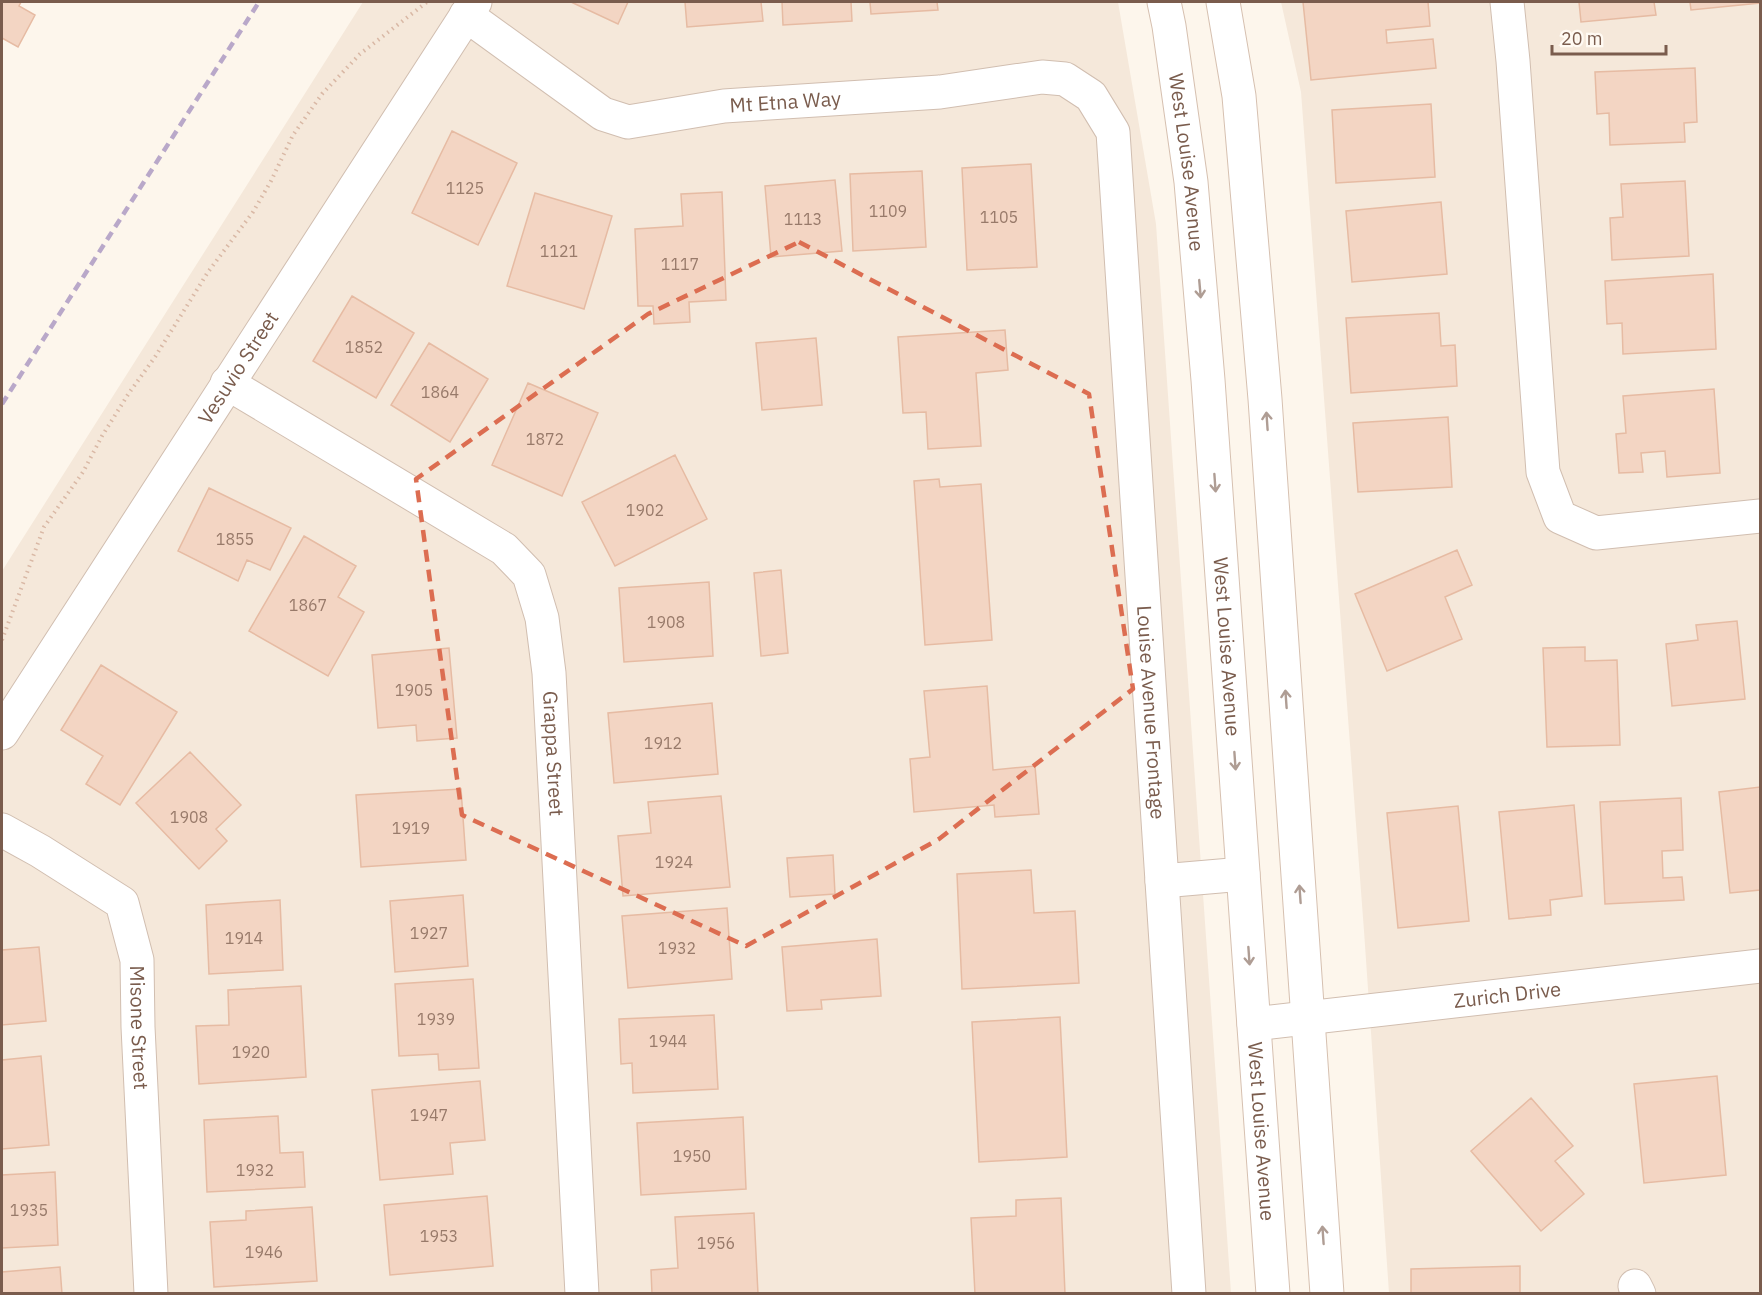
<svg xmlns="http://www.w3.org/2000/svg" width="1762" height="1295" font-family="'IBM Plex Sans',sans-serif">
<rect width="100%" height="100%" fill="#fdf6ec"/>
<path fill="#f5e8da" d="M363,2H1118L1156,224L1231,1293H2V571Z
M1281,2H1760V1293H1389L1364,931L1301,92Z"/>
<path fill="#f3d5c3" stroke="#e6bba3" stroke-width="1.5" d="M2,2H21L19,6L35,15L18,47L2,38Z
M571,2H628L618,24Z
M685,2H761L763,21L687,27Z
M782,2H851L852,21L783,25Z
M870,2H937L938,10L871,14Z
M1303,2H1428L1430,26L1386,30L1387,43L1433,39L1436,68L1311,80Z
M1579,2H1654L1656,15L1581,22Z
M1690,2H1760V3L1691,10Z
M1695,68L1697,122L1684,123L1685,142L1610,145L1609,113L1597,114L1595,72Z
M1431,104L1435,177L1336,183L1332,110Z
M452,131L517,163L478,245L412,213Z
M1031,164L1037,267L967,270L962,168Z
M922,171L926,247L853,251L850,174Z
M835,180L842,251L771,257L765,186Z
M1685,181L1689,256L1612,260L1610,218L1623,217L1621,184Z
M722,192L726,300L689,302L690,322L654,324L653,306H638L635,229L683,226L681,194Z
M535,193L612,216L584,309L507,286Z
M1441,202L1447,274L1352,282L1346,211Z
M1713,274L1716,349L1623,354L1622,323L1607,324L1605,281Z
M352,296L414,333L376,398L313,361Z
M1439,313L1441,346L1455,345L1457,386L1351,393L1346,318Z
M1005,330L1008,370L976,373L981,446L928,449L926,412L903,413L898,337Z
M816,338L822,405L762,410L756,343Z
M429,343L488,379L450,442L391,405Z
M528,383L598,413L562,496L492,465Z
M1714,389L1720,473L1667,477L1665,451L1641,453L1643,472L1619,473L1616,434L1626,433L1623,396Z
M1448,417L1452,487L1358,492L1353,423Z
M675,455L707,519L615,566L582,502Z
M939,479L940,487L981,484L992,640L925,645L914,481Z
M209,488L291,528L270,570L247,560L238,581L178,551Z
M304,536L356,566L338,597L364,612L328,676L249,631Z
M1457,550L1472,585L1445,597L1462,639L1387,671L1355,594Z
M781,570L788,653L761,656L754,573Z
M709,582L713,656L624,662L619,588Z
M1737,621L1745,699L1672,706L1666,644L1698,640L1696,625Z
M1585,647V661L1617,660L1620,745L1547,747L1543,648Z
M449,648L457,738L417,741L416,725L378,728L372,655Z
M101,665L177,712L120,805L86,784L103,756L61,730Z
M987,686L993,770L1035,766L1039,814L995,817L994,805L914,812L910,759L930,757L924,691Z
M712,703L718,774L614,783L608,713Z
M190,752L241,805L216,829L227,841L199,869L136,803Z
M1760,787V890L1730,893L1719,792Z
M461,789L466,860L361,867L356,795Z
M721,796L730,887L623,896L618,836L651,833L648,802Z
M1681,798L1683,850L1662,851L1663,878L1682,877L1684,900L1605,904L1600,802Z
M1574,805L1582,896L1550,900L1551,915L1509,919L1499,812Z
M1458,806L1469,921L1398,928L1387,813Z
M833,855L835,894L790,897L787,858Z
M1031,870L1034,913L1075,911L1079,983L962,989L957,874Z
M463,895L468,966L395,972L390,901Z
M280,900L283,970L209,974L206,905Z
M727,908L732,979L628,988L622,916Z
M877,939L881,996L821,1000L822,1009L787,1011L782,947Z
M39,947L46,1021L2,1025V950Z
M473,979L479,1068L439,1070L438,1054L399,1056L395,984Z
M301,986L306,1077L199,1084L196,1026L229,1025L228,990Z
M714,1015L718,1089L633,1093L632,1063L621,1064L619,1019Z
M1060,1017L1067,1157L979,1162L972,1022Z
M41,1056L49,1145L2,1149V1060Z
M1717,1076L1726,1175L1644,1183L1634,1084Z
M480,1081L485,1140L450,1143L453,1174L380,1180L372,1090Z
M1531,1098L1573,1146L1555,1161L1584,1194L1541,1231L1471,1151Z
M278,1116L280,1153L303,1152L305,1187L207,1192L204,1120Z
M743,1117L746,1189L641,1195L637,1123Z
M55,1172L58,1245L2,1248V1175Z
M487,1196L493,1266L390,1275L384,1205Z
M1061,1198L1065,1294H975L971,1218L1016,1216V1200Z
M312,1207L317,1281L214,1287L210,1222L246,1220V1211Z
M754,1213L758,1294H652L651,1270L678,1268L675,1217Z
M1520,1266V1294H1411V1269Z
M60,1267L62,1294H2V1272Z"/>
<g fill="none" stroke-linecap="round" stroke-linejoin="round">
<g stroke="#d1beb0" stroke-width="35">
<g id="street">
<path d="M1507,2L1513,61L1543,472L1560,517L1596,533L1760,516"/>
<path id="s1" d="M466,15L603,114L628,122L724,106L940,92L1042,77L1065,79L1091,96L1113,132L1189,1294"/>
<path id="s2" d="M227,383L504,549L529,575L542,618L549,673L582,1294"/>
<path id="s3" d="M2,733L475,2"/>
<path id="s4" d="M2,830L40,851L122,903L137,960L138,1027L151,1294"/>
<path d="M1162,881L1243,874"/>
<path id="s5" d="M1254,1024L1760,966"/>
<path d="M1635,1286L1639,1294"/>
</g>
</g>
<g stroke="#d6c0b0" stroke-width="35">
<g id="secondary">
<path id="s6" d="M1164,2L1169,26L1191,182L1208,380L1273,1294"/>
<path d="M1223,2L1239,96L1265,399L1327,1294"/>
</g>
</g>
<path stroke="#d9b8a5" stroke-width="4" stroke-dasharray="1.5 4.5" stroke-linecap="butt" d="M2,640L44,527L83,472L102,436L129,393L155,357L208,272L253,212L271,181L293,135L322,94L360,54L427,2"/>
<use href="#street" stroke="#fff" stroke-width="33"/>
<use href="#secondary" stroke="#fff" stroke-width="33"/>
<path stroke="#b9a8c9" stroke-width="4.5" stroke-dasharray="9 6" stroke-linecap="butt" d="M2,404L259,2"/>
</g>
<defs><path id="oneway-shaft" d="M-6 0H5M1.5-3L5.5 0L1.5 3" fill="none" stroke-width="1.6" stroke-linecap="round" stroke-linejoin="round" transform="scale(1.5)"/></defs>
<g stroke="#af9d94">
<use href="#oneway-shaft" transform="translate(1200 289) rotate(85)"/>
<use href="#oneway-shaft" transform="translate(1267 421) rotate(-94)"/>
<use href="#oneway-shaft" transform="translate(1215 483) rotate(86)"/>
<use href="#oneway-shaft" transform="translate(1286 699) rotate(-94)"/>
<use href="#oneway-shaft" transform="translate(1235 761) rotate(86)"/>
<use href="#oneway-shaft" transform="translate(1300 894) rotate(-94)"/>
<use href="#oneway-shaft" transform="translate(1249 956) rotate(86)"/>
<use href="#oneway-shaft" transform="translate(1323 1235) rotate(-94)"/>
</g>
<path fill="none" stroke="#dc6d51" stroke-width="4.5" stroke-dasharray="12 8" stroke-linejoin="round" d="M799,242L1089,394L1133,689L939,839L746,946L462,815L416,479L648,314Z"/>
<g text-anchor="middle" stroke-width="4.5" stroke-linejoin="round" paint-order="stroke">
<g font-size="16" fill="#987a6a">
<text x="465" y="194">1125</text>
<text x="888" y="217">1109</text>
<text x="999" y="223">1105</text>
<text x="803" y="225">1113</text>
<text x="559" y="257">1121</text>
<text x="680" y="270">1117</text>
<text x="364" y="353">1852</text>
<text x="440" y="398">1864</text>
<text x="545" y="445">1872</text>
<text x="645" y="516">1902</text>
<text x="235" y="545">1855</text>
<text x="308" y="611">1867</text>
<text x="666" y="628">1908</text>
<text x="414" y="696">1905</text>
<text x="663" y="749">1912</text>
<text x="189" y="823">1908</text>
<text x="411" y="834">1919</text>
<text x="674" y="868">1924</text>
<text x="429" y="939">1927</text>
<text x="244" y="944">1914</text>
<text x="677" y="954">1932</text>
<text x="436" y="1025">1939</text>
<text x="668" y="1047">1944</text>
<text x="251" y="1058">1920</text>
<text x="429" y="1121">1947</text>
<text x="692" y="1162">1950</text>
<text x="255" y="1176">1932</text>
<text x="29" y="1216">1935</text>
<text x="439" y="1242">1953</text>
<text x="716" y="1249">1956</text>
<text x="264" y="1258">1946</text>
</g>
<g font-size="20" fill="#7a5c4d" stroke="#fffaf3">
<text dy="7" stroke="none"><textPath href="#s1" startOffset="354">Mt Etna Way</textPath></text>
<text dy="7" stroke="none"><textPath href="#s6" startOffset="162">West Louise Avenue</textPath></text>
<text dy="7" stroke="none"><textPath href="#s3" startOffset="435">Vesuvio Street</textPath></text>
<text dy="7" stroke="none"><textPath href="#s6" startOffset="648">West Louise Avenue</textPath></text>
<text dy="7" stroke="none"><textPath href="#s1" startOffset="1290">Louise Avenue Frontage</textPath></text>
<text dy="7" stroke="none"><textPath href="#s2" startOffset="540">Grappa Street</textPath></text>
<text dy="7" stroke="none"><textPath href="#s5" startOffset="255">Zurich Drive</textPath></text>
<text dy="7" stroke="none"><textPath href="#s4" startOffset="267">Misone Street</textPath></text>
<text dy="7" stroke="none"><textPath href="#s6" startOffset="1134">West Louise Avenue</textPath></text>
</g>
</g>
<rect width="1762" height="1295" fill="none" stroke="#7a5c4d" stroke-width="6"/>
<path d="M1552 45v9h114v-9" fill="none" stroke="#7a5c4d" stroke-width="3"/>
<text x="1561" y="45" font-size="18" fill="#7a5c4d" stroke="#fffaf3" stroke-width="4.5" paint-order="stroke">20 m</text>
</svg>
